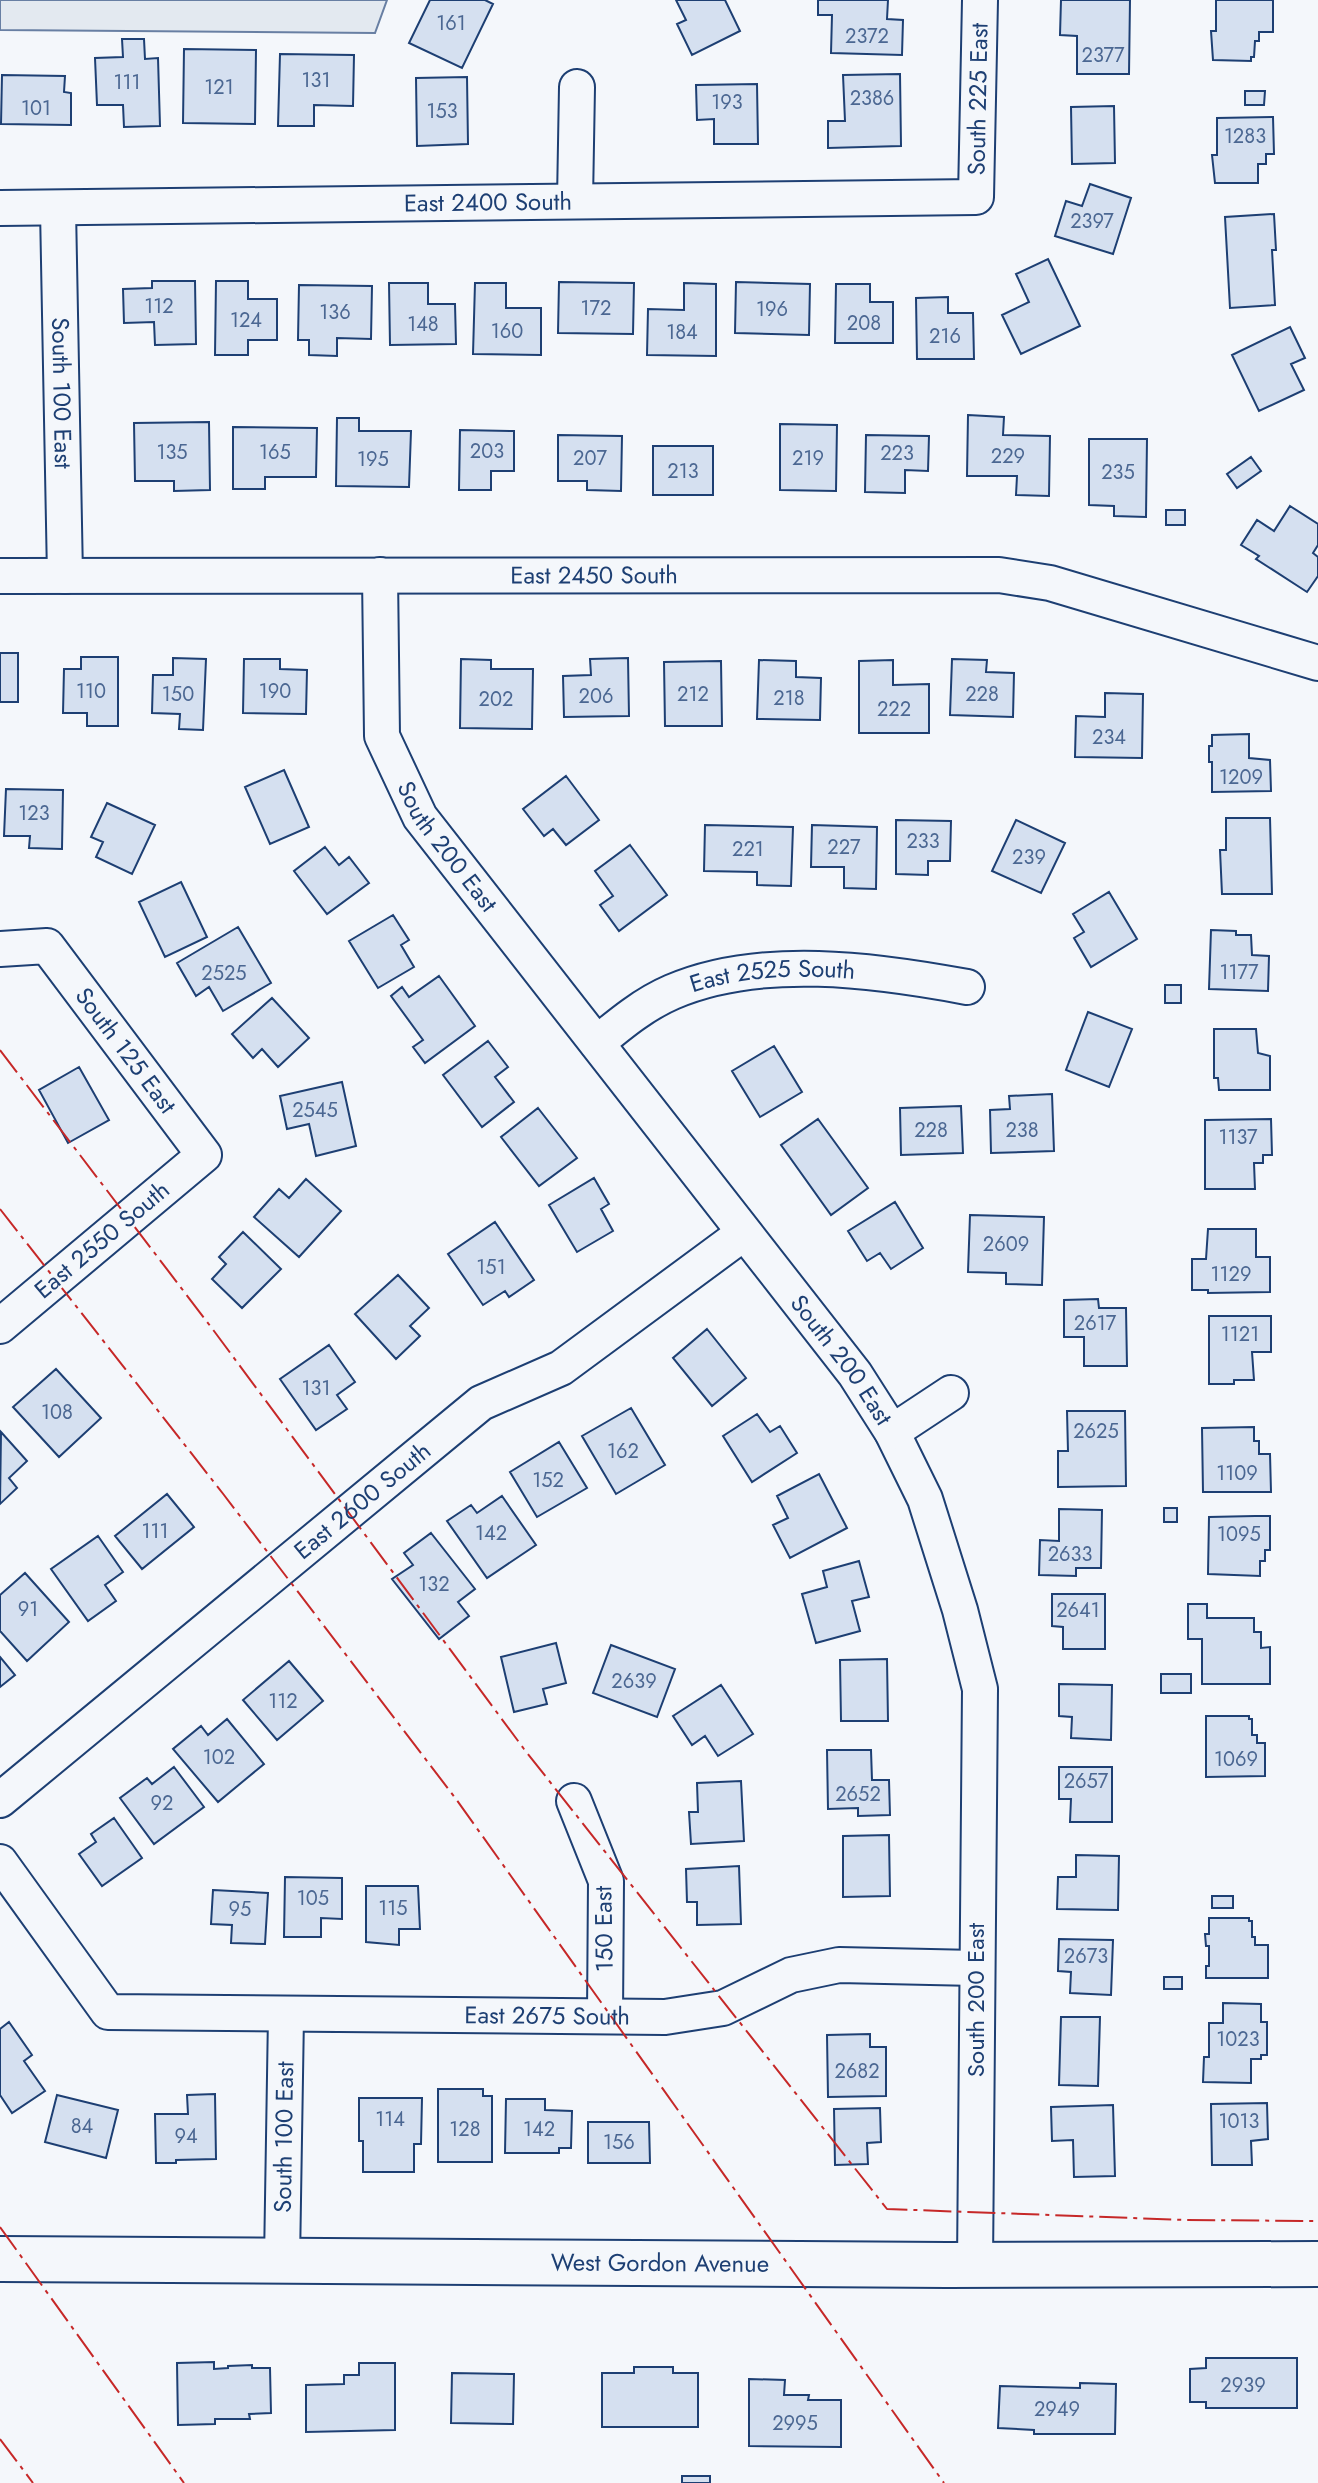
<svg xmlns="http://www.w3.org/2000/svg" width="1318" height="2483" font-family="Jost,sans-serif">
<rect width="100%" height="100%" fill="#f4f7fb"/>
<path fill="#e3e9f0" stroke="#687fa3" stroke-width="2" d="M0,0H387L375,33L0,30Z"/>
<path fill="#d5e0f0" stroke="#1d3f73" stroke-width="2" d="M430,0H485L493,4L462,68L409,43Z
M676,0H725L740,31L692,55L677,24L686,20Z
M818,0H888L887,19L903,20L902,55L831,53L832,15H818Z
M1061,0H1130L1129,74H1077V36L1060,35Z
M1216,0H1273V32H1259V41H1255L1254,57H1251V61L1213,60L1211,31H1216Z
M122,39H144L145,59L158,58L160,126L124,127L123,105H97L95,58L123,57Z
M184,49L256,50L255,124L183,123Z
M280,54L354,55L353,106L314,105V126H278Z
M900,74L901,146L828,148V121H845L843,75Z
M2,75L65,76L64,92L71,93V125L1,124Z
M467,77L468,144L417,146L416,78Z
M757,84L758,144H714V119L697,120L696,85Z
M1245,91H1265L1264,105H1245Z
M1114,106L1115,163L1072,164L1071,107Z
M1273,117L1274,154H1266V164H1258V183H1215L1212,155H1217V118Z
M1090,184L1131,198L1113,254L1055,236L1066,201L1082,206Z
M1274,214L1276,250H1272L1275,305L1230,308L1225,217Z
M1048,259L1080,326L1021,354L1002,315L1029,302L1016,274Z
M152,281H195L196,344L155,345L154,322L124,323L123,289L152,288Z
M216,281H248V299H277V340H248V355H215Z
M559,282L634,283L633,334L558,333Z
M736,282L810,284L809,335L735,333Z
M389,283H428V304H455L456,344L390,345Z
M475,283H506V308H541V355L473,354Z
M684,283L716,284V356L647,355L648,309L684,310Z
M836,284H870V302H893V343H835Z
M299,285L372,286L371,339L337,338V356L309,355V340H298Z
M948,297V313H973L974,359H917L916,298Z
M1290,327L1305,358L1291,364L1304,390L1259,411L1232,355Z
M968,415L1004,417L1003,435L1050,436L1049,496L1016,495L1017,476H967Z
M337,418H359V431H411L409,487L336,486Z
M209,422L210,490L174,491V481H135L134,423Z
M780,424L837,425L836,491L780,490Z
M233,427L317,428L316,477H265V489H233Z
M460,430L514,431V471H491V490H459Z
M558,435L622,436L621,491L587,490V481H558Z
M866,435L929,436L928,471L905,470V493L865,492Z
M1089,439H1147L1146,517L1114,516V506L1089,505Z
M653,446H713V495H653Z
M1251,457L1261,471L1237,488L1227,474Z
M1290,506L1318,524V545L1313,553L1318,557V576L1307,592L1256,559L1259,556L1241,545L1257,520L1274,531Z
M1166,510H1185V525H1166Z
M0,653H18V702H0Z
M81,657H118V726H87V713H63L64,669H81Z
M173,658L206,659L203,730L179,729L180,714L152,713L153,675H173Z
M628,658L629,716L564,717L563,676L591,675L590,659Z
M244,659H280V669L307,670L306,714L243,713Z
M461,659L491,660V669H533L532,729L460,728Z
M952,659L987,660L986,672L1014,673L1013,717L950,715Z
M759,660L796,661V677L821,678L820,720L757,719Z
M893,660V685L929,684V733H859V661Z
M721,661L722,726H665L664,662Z
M1105,693L1143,694L1142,758L1075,757L1076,716L1105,717Z
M1249,734V758L1270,760L1271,791L1212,792V762H1209V746H1212V735Z
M284,770L309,827L270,844L245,787Z
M566,776L599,820L566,845L553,829L544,836L523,809Z
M6,789L63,790L62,849L29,848L30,836H4Z
M107,803L155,825L132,874L96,857L103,842L91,837Z
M1226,818H1270L1272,894H1222L1220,850H1226Z
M896,820L951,821L950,861H928V875L896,874Z
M1016,820L1065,843L1041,893L992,871Z
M705,825L793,827L791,886L757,885V872L704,871Z
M812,825L877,827L876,889L844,888V867H811Z
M630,845L667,895L619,931L600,905L613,896L595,871Z
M325,847L339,865L349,857L369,883L327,914L294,871Z
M181,882L207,937L165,957L139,902Z
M1109,892L1137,939L1091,967L1074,938L1084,932L1073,914Z
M393,915L409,940L401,945L414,967L378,988L349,941Z
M238,927L271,983L223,1011L209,987L196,996L177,963Z
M1211,930L1236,931V935H1251L1252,955L1269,956L1268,991L1209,989Z
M439,976L475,1026L425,1063L413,1047L423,1040L391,996L402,987L409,997Z
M1165,985H1181V1003H1165Z
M272,998L309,1038L278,1067L262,1049L253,1058L232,1034Z
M1088,1012L1132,1029L1109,1087L1066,1070Z
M1214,1029H1256L1258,1053L1270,1056V1090H1219L1218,1078H1214Z
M488,1041L508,1067L495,1077L514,1102L482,1127L443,1075Z
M774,1046L802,1092L760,1117L732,1071Z
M79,1067L109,1120L68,1143L39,1090Z
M342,1082L356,1146L316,1156L309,1124L287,1129L280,1096Z
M1052,1094L1054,1151L991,1153L990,1110L1010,1109L1009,1096Z
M961,1106L963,1153L901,1155L900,1108Z
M538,1108L577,1158L539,1186L501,1137Z
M818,1119L868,1188L831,1215L781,1145Z
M1271,1119L1272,1155H1263V1163H1254L1255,1189H1205V1120Z
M594,1178L609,1204L601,1209L613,1231L577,1252L549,1205Z
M306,1179L341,1211L299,1257L254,1217L279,1189L289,1198Z
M895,1202L923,1248L891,1269L880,1253L867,1261L848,1231Z
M970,1215L1044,1217L1042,1285L1006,1284V1273L968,1272Z
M495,1222L534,1280L509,1297L505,1291L483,1305L448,1254Z
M1208,1229H1256V1257H1270V1292L1208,1293V1290H1192V1259H1206Z
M243,1232L281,1269L242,1308L212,1279L226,1264L219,1257Z
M398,1275L429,1308L410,1326L420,1336L396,1359L355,1314Z
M1098,1299L1099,1308H1126L1127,1366H1084V1337H1064V1300Z
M1209,1316H1271V1352H1252L1254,1380H1234V1384H1209Z
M707,1329L746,1378L712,1406L673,1358Z
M329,1345L355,1382L337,1395L347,1409L316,1430L280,1379Z
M56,1369L101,1418L59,1457L13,1407Z
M631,1408L665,1465L616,1494L582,1436Z
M1067,1411H1125L1126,1486L1058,1487V1451H1068Z
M757,1414L770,1432L780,1426L797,1453L752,1482L723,1436Z
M1254,1427V1441H1259V1454H1270L1271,1492H1203L1202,1428Z
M1,1432L27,1461L9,1478L17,1488L0,1504Z
M559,1442L587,1488L537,1517L510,1472Z
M819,1474L847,1528L790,1558L773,1525L788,1518L777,1496Z
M167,1494L194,1527L142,1569L115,1536Z
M502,1496L536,1545L487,1578L447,1521L471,1505L477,1513Z
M1164,1508H1177V1522H1164Z
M1059,1509L1102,1510L1101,1568H1076V1576L1039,1575L1040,1540L1059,1541Z
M1255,1516H1270V1550H1265V1561H1260V1576L1208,1574L1209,1517Z
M431,1533L475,1589L458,1602L469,1616L439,1639L392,1579L413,1565L404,1553Z
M98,1536L123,1572L105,1585L116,1601L88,1621L51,1569Z
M859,1561L869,1597L852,1601L860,1631L816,1643L802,1594L827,1587L823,1571Z
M25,1573L69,1622L27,1661L0,1631V1595Z
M1052,1594H1105V1649H1063V1627L1052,1626Z
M1188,1604H1207V1618H1254V1632H1261V1648L1270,1647V1684H1202V1639H1188Z
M556,1643L566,1683L543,1689L547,1704L514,1712L501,1657Z
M611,1645L675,1669L657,1717L593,1693Z
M0,1657L15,1675L0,1687Z
M887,1659L888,1721H841L840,1660Z
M289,1661L323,1701L277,1740L243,1700Z
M1161,1674H1191V1693H1161Z
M1059,1684L1112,1685L1111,1740L1071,1738L1072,1717L1059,1716Z
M721,1685L753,1734L718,1756L705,1736L692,1745L673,1716Z
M1206,1716H1249V1719H1252V1735H1257V1743H1265V1776L1206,1777Z
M227,1719L264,1764L218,1802L173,1749L201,1726L208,1735Z
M827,1750H871L872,1780H889L890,1815L858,1816V1808L828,1809Z
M174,1767L204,1807L154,1844L120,1798L147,1778L152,1784Z
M1059,1767H1112V1822H1070L1071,1799H1059Z
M741,1781L744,1841L691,1844L689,1812H698L697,1783Z
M114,1818L142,1858L102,1886L79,1854L96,1842L91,1834Z
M889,1835L890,1896L843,1897V1836Z
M1076,1855L1119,1856L1118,1910L1057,1909L1058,1877H1076Z
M739,1866L741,1924L697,1925V1902H687L686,1869Z
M285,1877L342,1878V1919L321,1918V1937H284Z
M366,1886H418L420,1929H399V1945L366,1942Z
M213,1890L268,1893L265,1944L231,1943L232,1925L211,1924Z
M1212,1896H1233V1908H1212Z
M1209,1918H1249V1921H1252V1937H1255V1945H1268V1978H1206V1966H1209V1946H1206L1205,1934H1209Z
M1059,1939L1113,1940L1111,1995L1070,1993L1071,1972L1058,1971Z
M1164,1977H1182V1989H1164Z
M1223,2003L1261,2004V2022H1267V2055H1261V2059H1251V2083L1203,2082L1204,2057H1209V2023H1223Z
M1061,2017H1100L1098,2086L1059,2085Z
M9,2022L32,2055L24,2061L45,2091L12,2113L0,2095V2029Z
M870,2034V2047H886V2096L828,2097L827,2035Z
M438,2089H483V2096H492V2162H438Z
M215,2094L216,2159L176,2160V2163H156L155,2114H188L187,2095Z
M57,2095L118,2110L106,2158L45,2142Z
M359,2098H422L421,2144H414V2172H363V2141H359Z
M506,2099H545V2110L572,2111L571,2148H559V2153H505Z
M1267,2103L1268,2139L1251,2141L1252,2165H1212L1211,2104Z
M1113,2105L1115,2176L1074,2177L1073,2140L1052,2141L1051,2107Z
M880,2108L881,2142L867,2143L868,2164L835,2165L834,2109Z
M588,2122H649L650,2163H588Z
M1206,2358H1297V2408H1206V2402H1190V2369L1206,2368Z
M214,2362V2369L228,2368V2366L252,2365V2368H270L271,2413L249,2414L250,2419H215V2424L178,2425L177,2363Z
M359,2363H395V2430L306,2432V2385L344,2384V2375H359Z
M634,2367H673V2373H698V2427H602V2373H634Z
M452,2373L514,2374L513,2424L451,2423Z
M749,2379L785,2380L784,2395H809L808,2400H841V2447L749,2446Z
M1080,2383L1116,2384L1115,2434H1034V2430L998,2428L1000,2386L1080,2388Z
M682,2476H710V2483H682Z"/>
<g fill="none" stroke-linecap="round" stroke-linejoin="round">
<g stroke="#1d3f73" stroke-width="38">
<g id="minor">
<path d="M575,200L577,87"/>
<path id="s1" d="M0,208L976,197L980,0"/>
<path id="s2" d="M58,209L65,576"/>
<path id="s3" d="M380,575L382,736L420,817L855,1374L892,1432L925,1499L960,1610L980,1689L975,2265"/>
<path id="s4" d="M0,576L999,575L1050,583L1318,663"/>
<path id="s5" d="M0,949L47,946L204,1155L0,1326"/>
<path id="s6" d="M597,1043C620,1024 644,1004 672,992C760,954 876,970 967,987"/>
<path d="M892,1432L951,1393"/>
<path id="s7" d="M0,1800L481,1403L561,1368L744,1233"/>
<path d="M574,1801L606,1881L605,2015"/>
<path id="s8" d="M0,1862L108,2012L665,2017L723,2008L791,1975L839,1965L976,1968"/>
<path id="s9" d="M282,2261L286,2015"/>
</g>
</g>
<g stroke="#1d3f73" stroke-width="48">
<g id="major">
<path id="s10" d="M0,2259L947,2265L1318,2264"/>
</g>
</g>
<use href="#minor" stroke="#f4f7fb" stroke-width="34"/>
<use href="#major" stroke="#f4f7fb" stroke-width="44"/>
<path stroke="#c62828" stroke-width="2" stroke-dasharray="28 6 4 6" stroke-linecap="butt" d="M0,1050L214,1331L524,1749L887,2209L1185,2220L1318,2221
M0,1209L224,1495L456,1799L944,2483
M0,2227L184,2483
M0,2439L33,2483"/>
</g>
<g text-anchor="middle" stroke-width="6" stroke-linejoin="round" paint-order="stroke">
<g font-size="20" fill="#4b6792">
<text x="451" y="30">161</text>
<text x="867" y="43">2372</text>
<text x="1103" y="62">2377</text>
<text x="316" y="87">131</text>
<text x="127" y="89">111</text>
<text x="219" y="94">121</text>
<text x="872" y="105">2386</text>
<text x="727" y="109">193</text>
<text x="36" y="115">101</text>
<text x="442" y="118">153</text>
<text x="1245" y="143">1283</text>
<text x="1092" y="228">2397</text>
<text x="159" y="313">112</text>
<text x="596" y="315">172</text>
<text x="772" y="316">196</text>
<text x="335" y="319">136</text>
<text x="246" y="327">124</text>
<text x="864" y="330">208</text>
<text x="423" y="331">148</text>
<text x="507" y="338">160</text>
<text x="682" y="339">184</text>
<text x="945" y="343">216</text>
<text x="487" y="458">203</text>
<text x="172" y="459">135</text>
<text x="275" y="459">165</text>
<text x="897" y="460">223</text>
<text x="1008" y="463">229</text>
<text x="590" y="465">207</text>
<text x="808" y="465">219</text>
<text x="373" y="466">195</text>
<text x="683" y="478">213</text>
<text x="1118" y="479">235</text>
<text x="91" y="698">110</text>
<text x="275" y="698">190</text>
<text x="178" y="701">150</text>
<text x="693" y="701">212</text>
<text x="982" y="701">228</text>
<text x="596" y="703">206</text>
<text x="789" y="705">218</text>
<text x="496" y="706">202</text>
<text x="894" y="716">222</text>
<text x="1109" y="744">234</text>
<text x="1241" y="784">1209</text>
<text x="34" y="820">123</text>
<text x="923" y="848">233</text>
<text x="844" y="854">227</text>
<text x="748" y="856">221</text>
<text x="1029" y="864">239</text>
<text x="1239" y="979">1177</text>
<text x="224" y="980">2525</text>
<text x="315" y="1117">2545</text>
<text x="931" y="1137">228</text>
<text x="1022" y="1137">238</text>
<text x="1238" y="1144">1137</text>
<text x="1006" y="1251">2609</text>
<text x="491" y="1274">151</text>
<text x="1231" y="1281">1129</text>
<text x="1095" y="1330">2617</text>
<text x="1240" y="1341">1121</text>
<text x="316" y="1395">131</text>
<text x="57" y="1419">108</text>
<text x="1096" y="1438">2625</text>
<text x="623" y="1458">162</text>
<text x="1237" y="1480">1109</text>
<text x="548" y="1487">152</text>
<text x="155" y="1538">111</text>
<text x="491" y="1540">142</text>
<text x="1239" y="1541">1095</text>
<text x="1070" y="1561">2633</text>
<text x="434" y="1591">132</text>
<text x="28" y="1616">91</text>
<text x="1078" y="1617">2641</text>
<text x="634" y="1688">2639</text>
<text x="283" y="1708">112</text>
<text x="219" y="1764">102</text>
<text x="1236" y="1766">1069</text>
<text x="1086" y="1788">2657</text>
<text x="858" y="1801">2652</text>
<text x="162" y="1810">92</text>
<text x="313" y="1905">105</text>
<text x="393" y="1915">115</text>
<text x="240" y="1916">95</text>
<text x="1086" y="1963">2673</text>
<text x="1238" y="2046">1023</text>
<text x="857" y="2078">2682</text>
<text x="390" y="2126">114</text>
<text x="1239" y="2128">1013</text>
<text x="82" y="2133">84</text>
<text x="465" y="2136">128</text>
<text x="539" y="2136">142</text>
<text x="186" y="2143">94</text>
<text x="619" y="2149">156</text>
<text x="1243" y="2392">2939</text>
<text x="1057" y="2416">2949</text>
<text x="795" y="2430">2995</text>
</g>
<g font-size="24" fill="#1d3f73" stroke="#f4f7fb">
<text dy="8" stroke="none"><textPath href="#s1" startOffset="1074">South 225 East</textPath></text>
<text dy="8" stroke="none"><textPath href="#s1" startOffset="488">East 2400 South</textPath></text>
<text dy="8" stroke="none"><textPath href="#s2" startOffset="184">South 100 East</textPath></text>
<text dy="8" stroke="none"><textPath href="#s4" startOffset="594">East 2450 South</textPath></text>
<text dy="8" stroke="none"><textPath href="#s3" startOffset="290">South 200 East</textPath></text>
<text dy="8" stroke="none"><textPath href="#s6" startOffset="194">East 2525 South</textPath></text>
<text dy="8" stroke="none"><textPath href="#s5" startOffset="178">South 125 East</textPath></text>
<text transform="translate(102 1240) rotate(-40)" y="8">East 2550 South</text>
<text dy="8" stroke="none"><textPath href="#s3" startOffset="938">South 200 East</textPath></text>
<text dy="8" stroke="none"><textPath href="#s7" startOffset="470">East 2600 South</textPath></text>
<text transform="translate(604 1929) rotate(-91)" y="8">150 East</text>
<text transform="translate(976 2000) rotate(-90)" y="8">South 200 East</text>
<text dy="8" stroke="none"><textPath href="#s8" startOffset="624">East 2675 South</textPath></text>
<text dy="8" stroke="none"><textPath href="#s9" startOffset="124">South 100 East</textPath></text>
<text dy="8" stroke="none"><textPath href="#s10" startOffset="660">West Gordon Avenue</textPath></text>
</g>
</g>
</svg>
